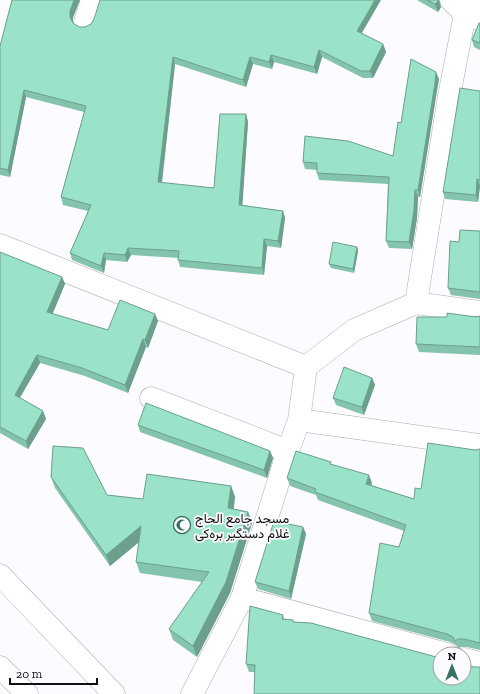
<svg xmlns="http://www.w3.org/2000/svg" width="480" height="694" font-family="'Zilla Slab',Vazirmatn,serif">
<rect width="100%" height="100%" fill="#fcfbff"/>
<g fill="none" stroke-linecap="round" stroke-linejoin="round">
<g stroke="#aeacb1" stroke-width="23">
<path id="minor" d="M451,0L465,14L479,19
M85,22L92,0
M0,245L306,367
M416,303L480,312
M151,398L288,451
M299,420L480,445
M242,598L447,654
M464,659L480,663
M192,694L242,598L288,451L299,420L306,367L354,330L416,303L449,96L465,14L475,0"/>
</g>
<g stroke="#aeacb1" stroke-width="23">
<path id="highway" d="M0,575L114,694
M0,667L27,694"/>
</g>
<use href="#minor" stroke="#fff" stroke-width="22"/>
<use href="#highway" stroke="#fff" stroke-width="22"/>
</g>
<path fill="#84c3ac" d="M417,0H439L441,7L438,12Z
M73,18V23L79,27H85L91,24L94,19L362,33L383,44L386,52L373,78H363L322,57L317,74L274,62L272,69L253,64L246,87L175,64L162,183L214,188L246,114L248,122L242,205L283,211L285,218L281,248L267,246L264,275L180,267L178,260V258L131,255L127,262L106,260L104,273L72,260L70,253L88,211L63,205L61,197L84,112L26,97L10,177L0,175V46Z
M480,23V50L474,47L472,40Z
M439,79L437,90L420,197H418L417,218L412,249L389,248L386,241L388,184L319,180L317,173V170L305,169L303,162L393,156L401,123Z
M480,91V186L478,202L445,199L443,192Z
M480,231V299L451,295L448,288L459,242Z
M357,247L358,251L354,273L331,268L329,264Z
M0,252L62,277L65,284L52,314L108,330L155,314L158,321L148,348L146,347L128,393L85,376L40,363L20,398L43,411L46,419L28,449L0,433Z
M480,316V355L419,352L416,344L447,317Z
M372,378L375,385L364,415L336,405L333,398Z
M138,425L270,451L273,458L267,478L140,432Z
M480,449V650L467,647H461L458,649L456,645L450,642L372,621L369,613L399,547L404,531L318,500L316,495L290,486L287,478L331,462V464L372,483L371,485L414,499L421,489L475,450Z
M51,477L107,495L143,499L231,486L235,497L234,509L248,512L252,523L230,593L197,657L173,640L169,629L202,582L140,573L136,562L139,542L110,566L55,488Z
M303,527L306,534L291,599L258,589L255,582Z
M250,606L283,615L284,619L293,620L294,622L311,623L440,658V678H464V665L474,667H480V694H254V672H249L246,664Z"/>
<path fill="#6c9f8c" d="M74,0H80L73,18V24L70,17V11Z
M375,0H381L359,38L357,31Z
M439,0L441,7L438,12L435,4Z
M383,44L386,52L373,78L370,71Z
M319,50L322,57L317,74L314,67Z
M271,55L274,62L272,69L269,62Z
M173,57L175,64L161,189L158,182Z
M250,57L253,64L246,87L243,80Z
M436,72L439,79L437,90L420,197L418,190Z
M24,90L26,97L10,177L8,170Z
M246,114L248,122L242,212L239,205Z
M477,179L480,186L478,202L476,195Z
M415,190L418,197L417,218L412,249L409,242Z
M283,211L285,218L281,248L278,241Z
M264,239L267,246L264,275L262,268Z
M357,247L358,251L354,273L353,269Z
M128,248L131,255L127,262L125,255Z
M104,253L106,260L104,273L101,266Z
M62,277L65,284L50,320L47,312Z
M155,314L158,321L148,348L145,340Z
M143,339L146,347L128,393L125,385Z
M37,355L40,363L17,402L15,395Z
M372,378L375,385L364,415L362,407Z
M43,411L46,419L28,449L26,441Z
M270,451L273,458L267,478L264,470Z
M369,475L372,483L369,492L366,484Z
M231,486L235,497L232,519L228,508Z
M248,512L252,523L230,593L197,657L193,646Z
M141,526L145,537L110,566L106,555Z
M303,527L306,534L291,599L289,591Z"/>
<path fill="#9ae3c8" stroke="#6c9f8c" d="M12,0H74L70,11V17L73,23L79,27H85L91,24L94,19L100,0H375L357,31L383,44L370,71H361L319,50L314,67L271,55L269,62L250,57L243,80L173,57L158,182L214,188L220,114H246L239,205L283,211L278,241L264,239L262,268L178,260L179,251L128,248L125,255L104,253L101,266L70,253L91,205L61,197L86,106L24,90L8,170L0,168V46Z
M427,0H439L435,4Z
M479,23H480V43L472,40Z
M411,59L436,72L435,83L418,190H415L414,210L409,242L386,241L389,177L317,173V163L303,162L305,136L348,141L393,156L398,122L401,123Z
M460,88L480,91V180L477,179L476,195L443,192Z
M460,230L480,231V292L448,288L450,241L459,242Z
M333,242L357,247L353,269L329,264Z
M0,252L62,277L47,312L108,330L120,300L155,314L145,340L143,339L125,385L82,368L37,355L15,395L43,411L26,441L0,427Z
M447,313L476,317L480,316V347L416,344L417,317H447Z
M344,367L372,378L362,407L333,398Z
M146,403L270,451L264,470L138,425Z
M428,443L475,450L480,449V643L464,639H458L455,641L453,637L447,634L369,613L380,543L399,547L406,525L315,492L316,489L287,478L296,451L331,462L330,464L369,475L366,484L414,499L415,488L421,489Z
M53,446L83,448L107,495L143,499L147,474L231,486L228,508L248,512L226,582L193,646L169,629L209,572L136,562L141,526L106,555L51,477Z
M274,521L303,527L289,591L255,582Z
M250,606L283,615L282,619L293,620V622L311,623L440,658V678H464V665L474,667H480V694H254L255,665L246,664Z"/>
<defs>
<g id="mosque-ring" transform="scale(0.9)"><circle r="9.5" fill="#fcfbff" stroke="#377460" stroke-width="1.5"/><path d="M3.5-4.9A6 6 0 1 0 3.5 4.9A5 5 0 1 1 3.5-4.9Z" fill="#377460"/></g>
</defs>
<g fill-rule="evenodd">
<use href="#mosque-ring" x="182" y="525"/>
</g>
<g text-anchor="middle" stroke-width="3.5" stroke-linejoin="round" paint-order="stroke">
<g font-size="13" fill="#100f11" stroke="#fcfbff" text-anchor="start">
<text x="195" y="523">مسجد جامع الحاج<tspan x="195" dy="15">غلام دستگیر بره‌کی</tspan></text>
</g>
</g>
<g transform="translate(452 666)"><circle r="19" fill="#fcfbff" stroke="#9e9da0"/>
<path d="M0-3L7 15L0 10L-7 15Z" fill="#377460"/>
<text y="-6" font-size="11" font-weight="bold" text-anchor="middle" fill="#100f11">N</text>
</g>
<path d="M10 678v6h87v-6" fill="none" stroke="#100f11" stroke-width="2"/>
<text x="16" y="678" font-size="12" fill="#100f11" stroke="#fcfbff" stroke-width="3" paint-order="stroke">20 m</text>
</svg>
